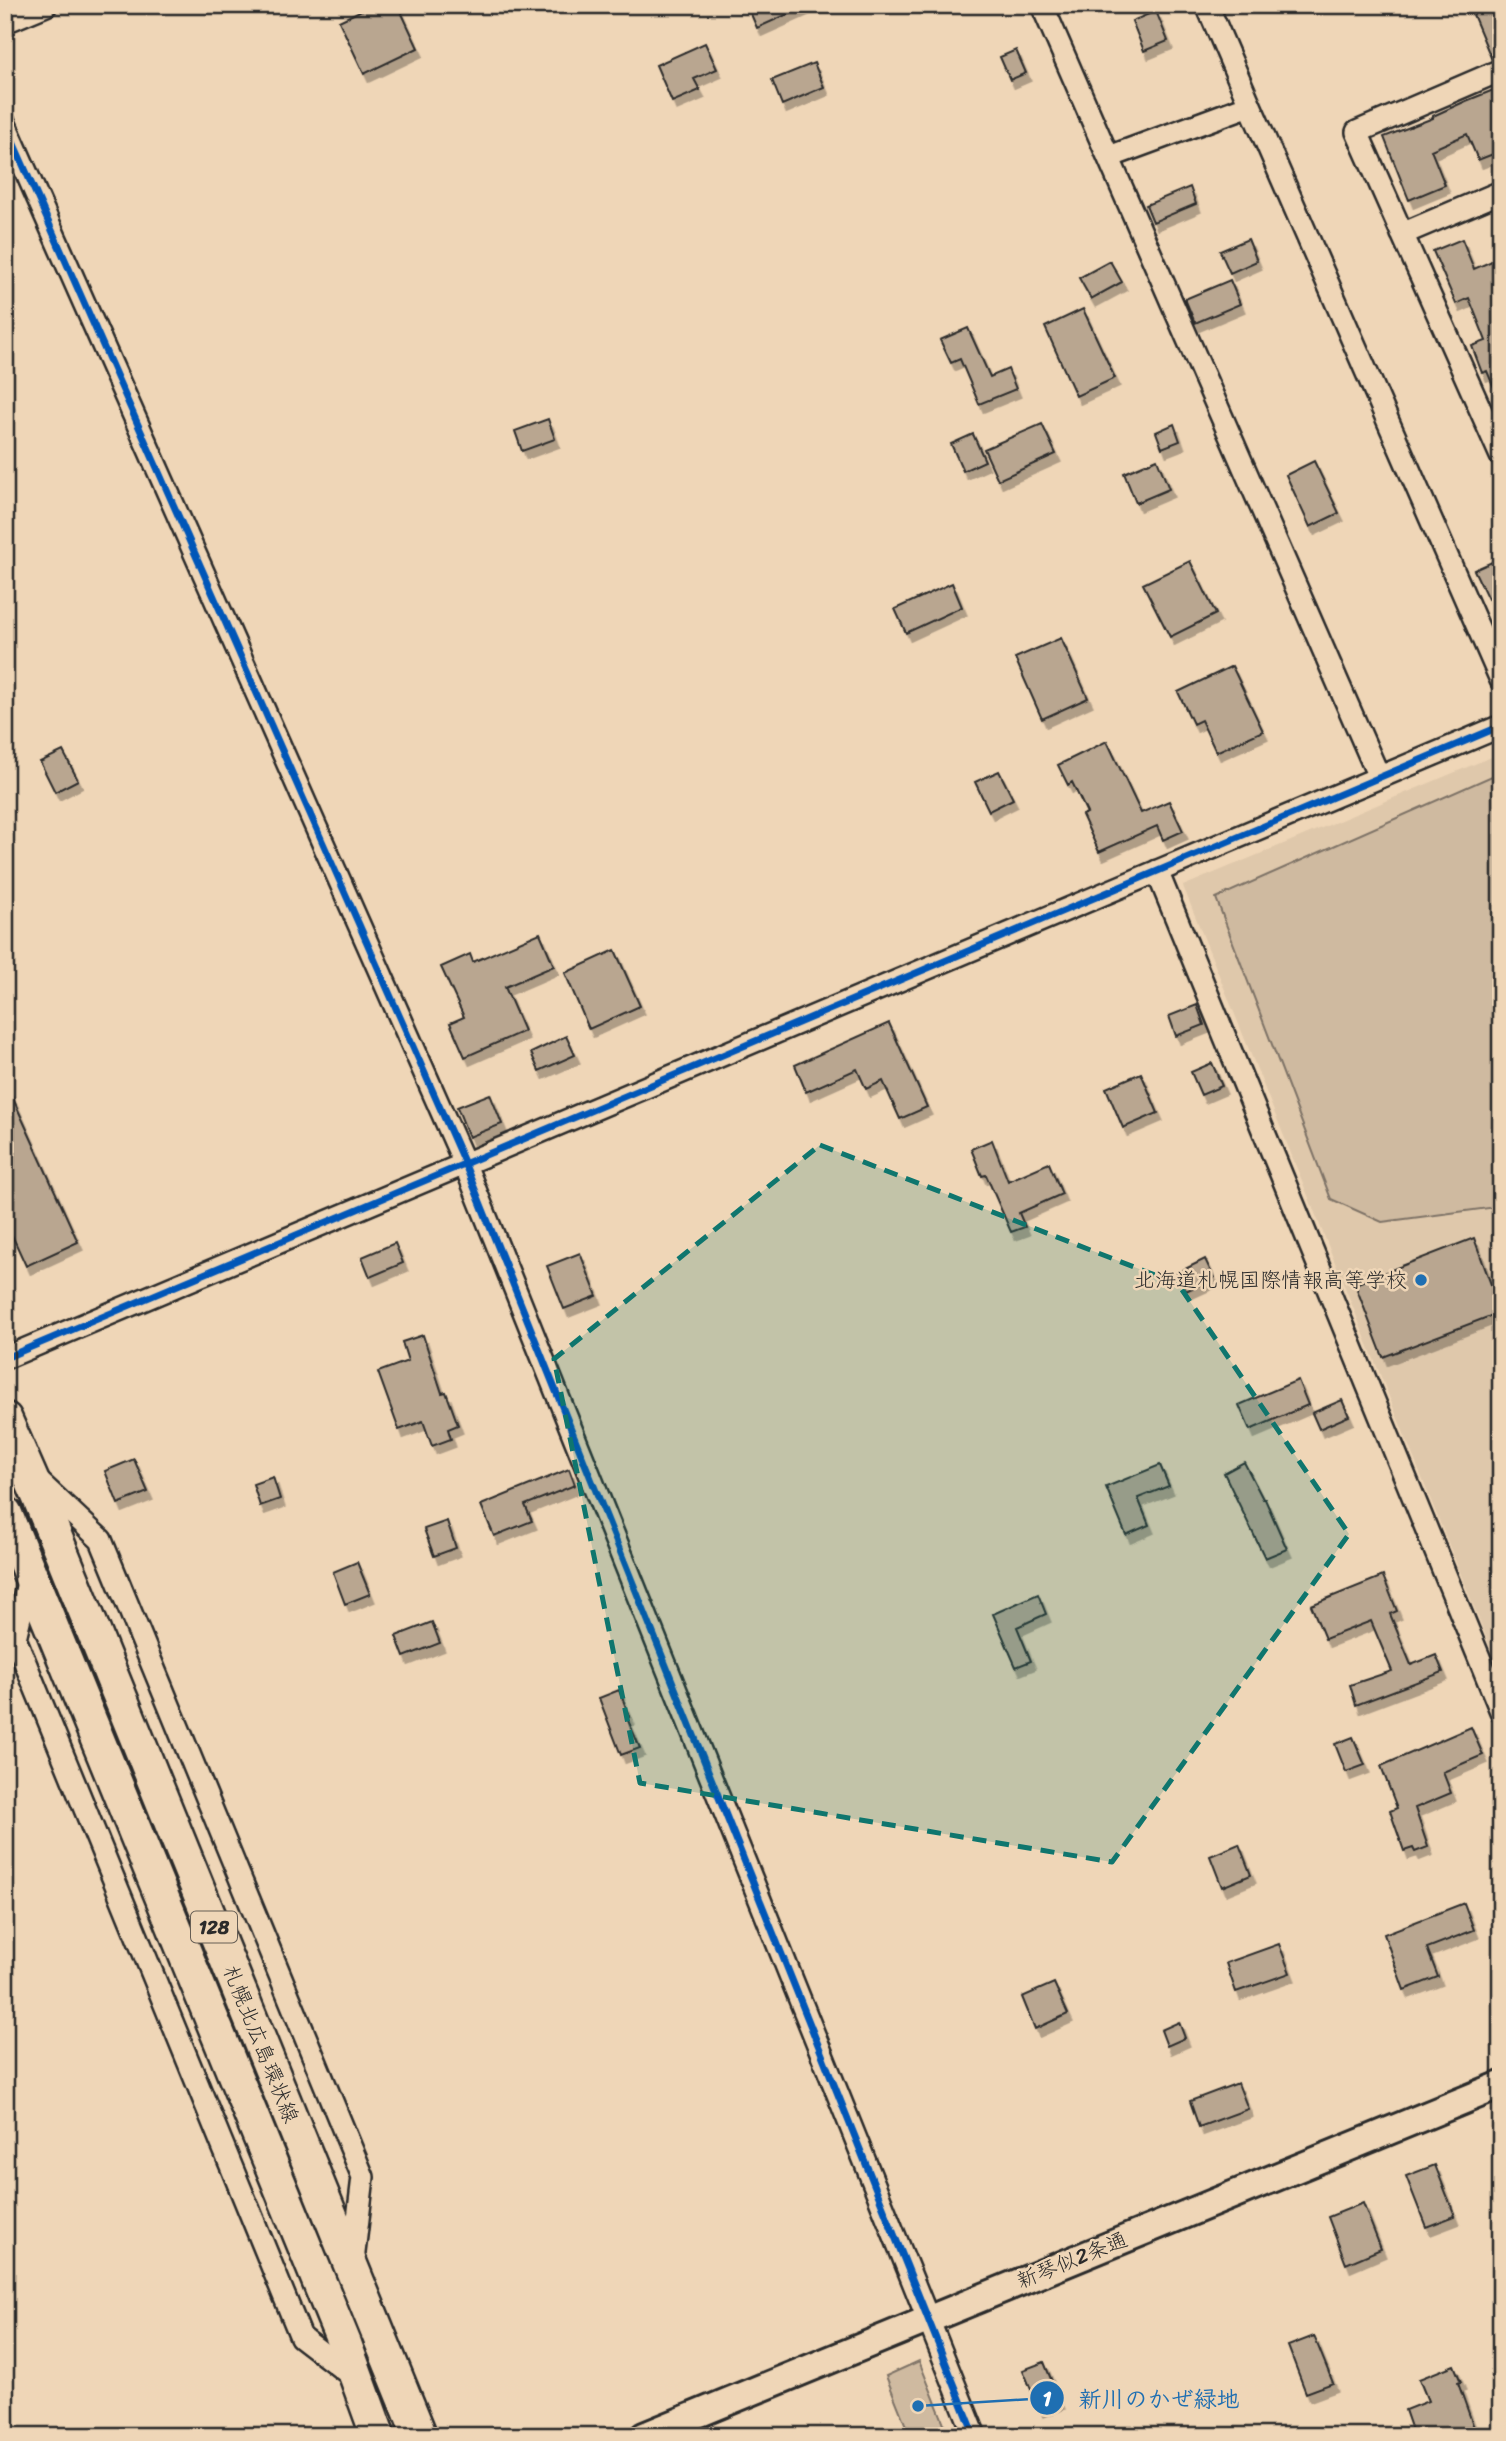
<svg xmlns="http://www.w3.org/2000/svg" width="1506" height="2441" font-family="Sriracha,'Klee One',sans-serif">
<defs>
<filter id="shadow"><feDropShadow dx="4.5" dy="8" stdDeviation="0" flood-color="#0004"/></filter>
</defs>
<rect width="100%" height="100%" fill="#efd6b7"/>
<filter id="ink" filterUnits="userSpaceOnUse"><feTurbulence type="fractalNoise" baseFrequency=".0143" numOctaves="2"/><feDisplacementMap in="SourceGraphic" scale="14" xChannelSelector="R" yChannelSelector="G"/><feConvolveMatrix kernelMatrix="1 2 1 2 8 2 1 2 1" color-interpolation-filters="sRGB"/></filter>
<g filter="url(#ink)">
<path fill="#dfc8ab" d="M1501,753V1674L1183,886Z"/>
<path fill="#cfbaa0" stroke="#7d7266" stroke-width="2" d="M1501,772V1219L1496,1207L1382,1222L1331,1199L1216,898Z
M919,2361L949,2436H910L886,2376Z"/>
<path fill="#b9a690" stroke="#2b2b2b" stroke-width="2" filter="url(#shadow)" d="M372,5H398L418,48L364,74L339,21Z
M765,5H808L757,28L750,12Z
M1469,5H1501V57L1492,60Z
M1156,11L1168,41L1144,51L1132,21Z
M705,43L717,69L694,79L700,90L672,102L656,65Z
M1016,50L1026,73L1010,80L1000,57Z
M814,63L824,87L782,105L772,80Z
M1501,87V151L1478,160L1467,134L1431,150L1445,185L1409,200L1384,137L1433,118V116L1466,101Z
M1190,187L1196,204L1153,222L1146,205Z
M1248,239L1257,261L1230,273L1220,251Z
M1462,239L1474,269L1501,257V404L1487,371L1482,373L1472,346L1486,341L1469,298L1456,304L1433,251Z
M1110,261L1122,282L1091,299L1079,278Z
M1230,280L1240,304L1195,323L1185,299Z
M1083,309L1115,378L1076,396L1045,327Z
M968,328L990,377L1008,369L1016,389L979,404L960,359L951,363L940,340Z
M548,419L555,439L522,451L515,431Z
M1042,424L1056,454L998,480L984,449Z
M1174,424L1180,441L1162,448L1156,432Z
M973,434L985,461L963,471L951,444Z
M1157,459L1169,489L1136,503L1124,473Z
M1314,461L1339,513L1310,527L1286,475Z
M1501,558V593L1488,599L1474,570Z
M1190,561L1216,614L1170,637L1143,584Z
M952,583L962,607L906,633L895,609Z
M1061,638L1088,698L1042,719L1015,658Z
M1232,666L1263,731L1216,752L1201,720L1193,724L1178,692Z
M1107,741L1141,813L1169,801L1183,831L1163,840L1157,826L1099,852L1082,815L1087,813L1072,782L1068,785L1058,765Z
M63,751L78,780L55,792L40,762Z
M999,771L1013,799L989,811L975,782Z
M540,933L554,966L505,987L524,1031L465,1057L450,1023L464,1017L441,967L470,954L473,962Z
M615,950L640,1006L589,1029L565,973Z
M1197,1005L1204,1025L1176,1036L1169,1016Z
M889,1023L927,1107L900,1119L883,1081L866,1089L857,1069L806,1092L795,1065Z
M566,1036L575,1055L539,1071L531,1053Z
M1212,1063L1222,1086L1201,1095L1191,1072Z
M1141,1073L1158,1113L1123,1128L1106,1088Z
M5,1081L78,1242L26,1266L5,1220Z
M490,1094L502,1124L469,1137L457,1107Z
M992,1140L1008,1181L1049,1163L1062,1194L1019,1213L1025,1227L1011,1232L986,1175L982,1176L971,1149Z
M1474,1238L1501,1312L1383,1357L1355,1284Z
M395,1243L403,1263L370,1277L362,1257Z
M580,1253L597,1296L564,1309L547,1266Z
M1205,1259L1214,1278L1186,1291L1177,1273Z
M423,1335L442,1393L446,1392L458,1425L448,1429L451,1439L432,1446L423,1421L399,1430L378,1372L408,1361L402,1342Z
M1298,1380L1308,1405L1250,1430L1239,1405Z
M1342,1400L1349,1416L1319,1429L1312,1413Z
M134,1459L148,1492L118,1504L105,1471Z
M1244,1462L1263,1499H1265L1287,1549L1265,1558L1224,1473Z
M1160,1465L1169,1486L1138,1498L1149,1525L1126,1535L1106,1487Z
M569,1469L575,1485L525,1505L532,1521L494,1536L481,1505Z
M273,1477L280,1499L260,1506L253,1484Z
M447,1521L456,1548L434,1556L424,1529Z
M357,1562L370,1594L345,1604L333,1572Z
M1383,1576L1397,1611L1390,1614L1411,1665L1436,1655L1443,1672L1356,1705L1350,1685L1392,1671L1371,1621L1325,1639L1311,1605Z
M1038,1594L1046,1614L1017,1627L1031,1661L1016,1667L993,1614Z
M432,1622L440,1643L404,1657L396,1636Z
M619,1690L630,1717L627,1718L640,1748L621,1755L599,1698Z
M1471,1727L1483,1755L1443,1772L1451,1793L1415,1808L1428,1847L1415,1852L1413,1848L1404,1851L1390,1811L1397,1808L1381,1766Z
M1353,1737L1365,1765L1346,1772L1335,1744Z
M1239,1844L1251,1875L1222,1887L1210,1856Z
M1464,1903L1474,1930L1427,1948L1438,1977L1404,1990L1384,1934Z
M1279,1944L1290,1973L1236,1992L1226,1963Z
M1054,1983L1068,2014L1035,2029L1022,1997Z
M1179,2022L1185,2038L1167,2046L1161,2030Z
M1238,2083L1248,2109L1199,2127L1190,2101Z
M1435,2165L1455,2216L1426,2227L1406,2176Z
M1363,2203L1381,2249L1346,2264L1328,2217Z
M1314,2336L1333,2383L1306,2393L1288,2346Z
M1044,2362L1060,2401L1039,2409L1023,2370Z
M1454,2365L1461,2382L1458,2383L1477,2436H1414L1405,2410L1428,2401L1419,2379Z"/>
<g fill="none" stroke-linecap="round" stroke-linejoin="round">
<g stroke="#2b2b2b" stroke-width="26">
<path id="minor" d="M1042,5L1379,777
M1207,5L1250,105
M5,22L46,5
M1501,70L1357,132L1501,456
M5,124L464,1162L975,2436
M1109,157L1250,105L1501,680
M1402,234L1501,192
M1157,871L1501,1711
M5,1358L1501,726
M38,1481L101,1540L363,2177L353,2261
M30,1574L15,1638L301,2337L357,2380"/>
</g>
<g stroke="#2b2b2b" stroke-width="32">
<path id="tertiary" d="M644,2436L1501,2085"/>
</g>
<g stroke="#2b2b2b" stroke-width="38">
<path id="primary" d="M5,1419L39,1497L420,2436
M5,1513L345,2345L378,2436"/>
</g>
<use href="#minor" stroke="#efd6b7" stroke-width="21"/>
<use href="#tertiary" stroke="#efd6b7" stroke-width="26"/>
<use href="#primary" stroke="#efd6b7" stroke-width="33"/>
<g stroke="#efd6b7" stroke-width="11">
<path id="cycleway" d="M5,124L464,1162L975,2436
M5,1358L1501,726"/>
</g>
<use href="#cycleway" stroke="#0057b8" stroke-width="7"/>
</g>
</g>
<path fill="#0f766e" fill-opacity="0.2" stroke="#0f766e" stroke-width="5" stroke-dasharray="14 9" stroke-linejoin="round" d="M820,1145L1178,1284L1349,1534L1112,1862L640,1783L554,1359Z"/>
<circle fill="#1f6fb2" stroke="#efd6b7" stroke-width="2.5" cx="1421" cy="1280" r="7"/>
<g text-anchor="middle" stroke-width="5" stroke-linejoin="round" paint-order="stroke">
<rect fill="#efd6b7" stroke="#665e55" stroke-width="2" x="191" y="1911.5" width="46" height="31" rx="5"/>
<g font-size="19" font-weight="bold" fill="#2b2b2b">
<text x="214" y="1934">128</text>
</g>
<g font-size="21" fill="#2b2b2b" stroke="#efd6b7" text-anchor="end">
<text x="1407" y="1287">北海道札幌国際情報高等学校</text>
</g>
<g font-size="21" fill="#2b2b2b" stroke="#efd6b7">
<text transform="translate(261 2044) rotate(68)" y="7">札幌北広島環状線</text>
<text transform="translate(1072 2260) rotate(-22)" y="7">新琴似2条通</text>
</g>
</g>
<path fill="none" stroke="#1f6fb2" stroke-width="2.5" d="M918 2406L1047 2398"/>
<g fill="#1f6fb2" stroke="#efd6b7" stroke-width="2.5">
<circle cx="918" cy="2406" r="7"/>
<circle cx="1047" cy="2398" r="18"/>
</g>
<g font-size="21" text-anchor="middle" font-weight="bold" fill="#fff">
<text x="1047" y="2406">1</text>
</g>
<g font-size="23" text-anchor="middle" font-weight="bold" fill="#1f6fb2" stroke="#efd6b7" stroke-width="5" stroke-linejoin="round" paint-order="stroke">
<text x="1159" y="2407">新川のかぜ緑地</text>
</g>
<rect width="1506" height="2441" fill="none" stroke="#efd6b7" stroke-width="28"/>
<rect x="14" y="14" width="1478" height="2413" fill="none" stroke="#2b2b2b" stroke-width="2.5" filter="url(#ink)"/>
</svg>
